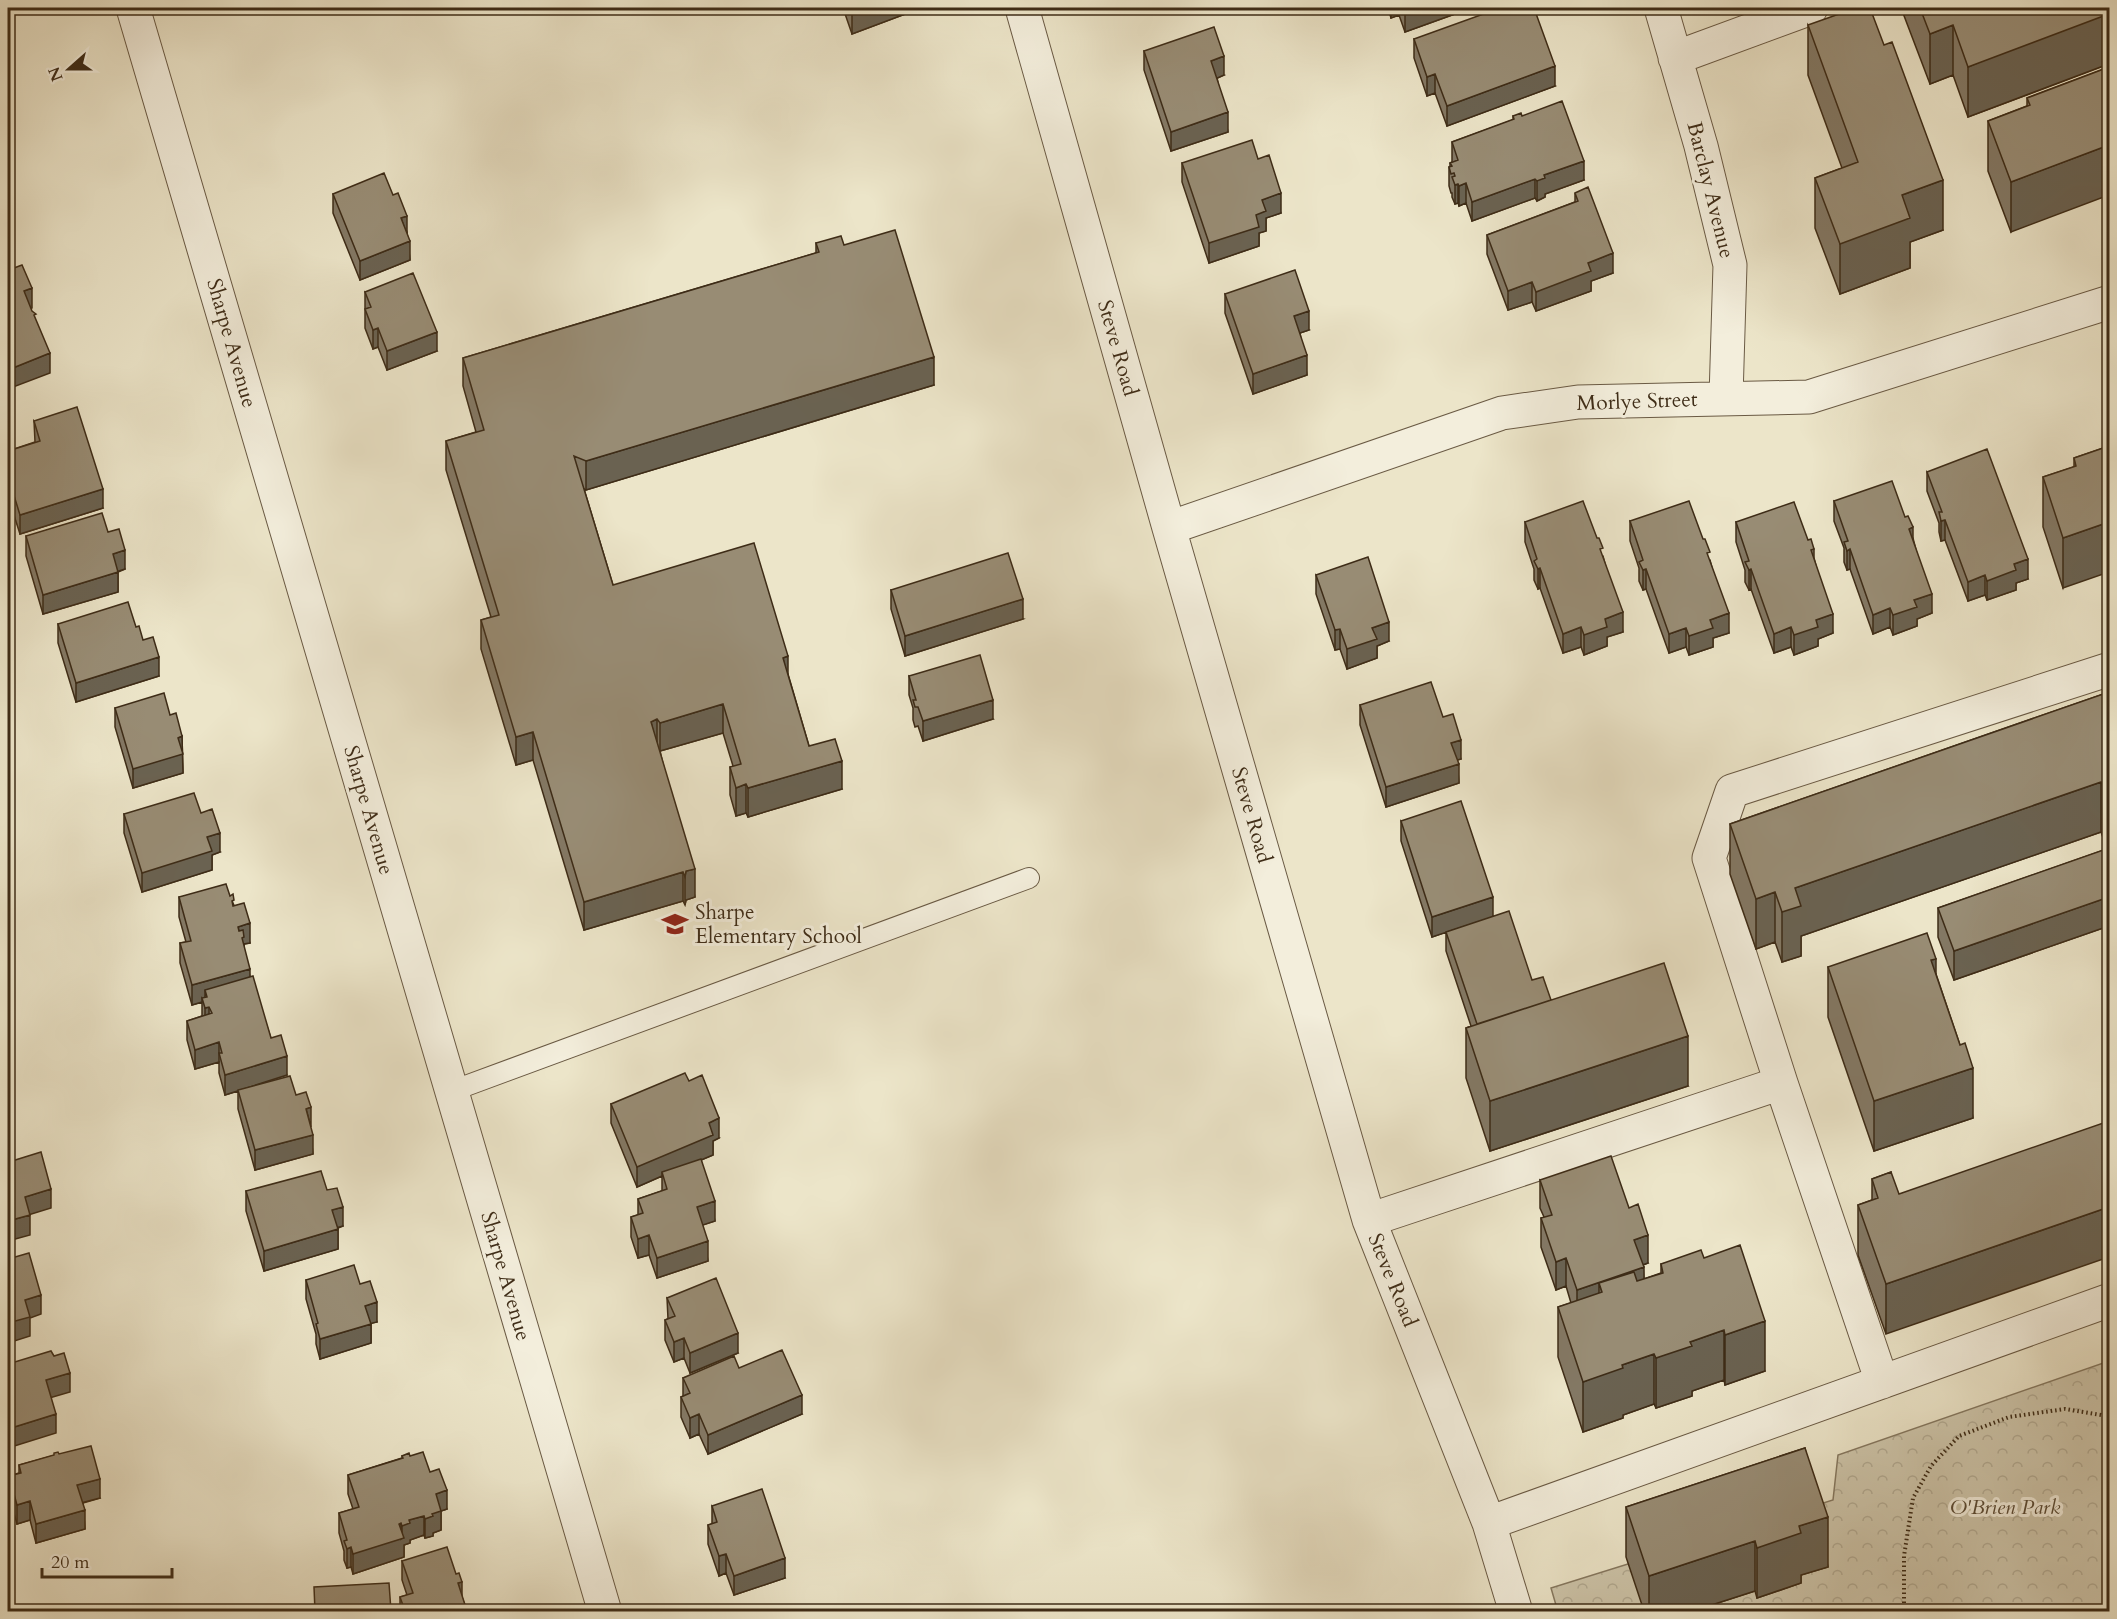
<svg xmlns="http://www.w3.org/2000/svg" width="2117" height="1619" font-family="Cardo,serif">
<defs>
<pattern id="forest-crowns" width="20" height="18" patternUnits="userSpaceOnUse" patternTransform="scale(1.5)"><rect width="20" height="18" fill="#cec6ab"/><path d="M2 6a3 3 0 1 1 6 0M12 15a3 3 0 1 1 6 0" fill="none" stroke="#b2aa92"/></pattern>
</defs>
<rect width="100%" height="100%" fill="#ece5c9"/>
<filter id="stains"><feTurbulence type="fractalNoise" baseFrequency=".00333" numOctaves="4"/><feColorMatrix values="0 0 0 0 .2 0 0 0 0 .09 0 0 0 0 .02 0 0 0 .5 -.17"/></filter>
<radialGradient id="worn" r=".72"><stop offset=".6" stop-color="#630" stop-opacity="0"/><stop offset="1" stop-color="#630" stop-opacity=".3"/></radialGradient>
<path fill="url(#forest-crowns)" stroke="#867961" stroke-width="1.5" d="M2109,1361V1611L1558,1612L1551,1588L1833,1500L1838,1455Z"/>
<g fill="none" stroke-linecap="round" stroke-linejoin="round">
<g stroke="#6a5a44" stroke-width="22">
<path id="service" d="M452,1091L1029,878"/>
</g>
<g stroke="#6a5a44" stroke-width="35">
<path id="minor" d="M1022,8L1169,528L1369,1220L1489,1523L1516,1612
M1661,8L1701,146L1730,265L1726,397
M1675,58L1811,8
M1169,528L1502,413L1578,402L1809,397L2110,302
M1369,1220L1781,1083
M1882,1382L1781,1083L1709,858L1732,791L2110,669
M1489,1523L2110,1300"/>
</g>
<g stroke="#6a5a44" stroke-width="35">
<path id="tertiary" d="M133,8L605,1612"/>
</g>
<path stroke="#3e2c17" stroke-width="4" stroke-dasharray="1.5 3" stroke-linecap="butt" d="M1904,1612V1556L1913,1498L1931,1466L1959,1436L2009,1417L2065,1409L2101,1415L2110,1420"/>
<use href="#service" stroke="#f3eedc" stroke-width="20"/>
<use href="#minor" stroke="#f3eedc" stroke-width="33"/>
<use href="#tertiary" stroke="#f3eedc" stroke-width="33"/>
</g>
<path fill="#837864" stroke="#3e2c17" stroke-width="1.5" d="M843,8H908V13L852,34Z
M1388,8H1476V11L1468,14L1466,10L1405,32L1399,15L1391,18Z
M1903,8H2109L2106,65L1968,117L1953,75L1930,84L1903,13Z
M1808,25L1943,230L1910,242V268L1840,294L1815,228V178L1842,168L1808,75Z
M1414,39L1555,86L1447,126L1435,93L1427,96L1414,58Z
M1144,51L1224,75L1217,78L1228,132L1171,151L1144,70Z
M2109,67L2011,232L1988,171V121L2027,106V98Z
M1513,116H1522L1584,180L1545,194V197L1537,201L1535,198L1472,221L1466,203L1459,206L1458,203L1455,204L1452,197V193H1451L1449,186V167L1450,166V163L1452,162V142L1513,120Z
M1258,159L1281,213L1266,218V231L1259,233V246L1209,263L1182,182V163Z
M1575,193L1613,273L1591,281V291L1536,311L1532,302L1508,310L1487,254V235L1575,202Z
M333,194L393,195L407,232L410,260L360,280L333,213Z
M816,243L844,245L934,385L586,490L584,489L613,585L788,674L809,746L842,789L748,817L746,813L736,816L730,795V767L733,766L723,733L660,751L695,897L686,900L685,905L683,901L584,930L533,760L516,765L481,649V620L491,617L446,470V441L476,432L463,386V358L816,253Z
M365,292L437,351L387,370L378,347L373,349L365,328Z
M1225,294L1309,330L1300,333L1307,375L1253,394L1225,313Z
M34,421L103,508L20,534L12,509L9,510L8,503V451L35,442Z
M2109,446L2063,588L2043,527V477L2074,467V458Z
M1927,472L2028,579L2016,583V590L1987,600L1985,595L1968,601L1945,540L1941,541L1939,532V523L1927,491Z
M1834,501L1913,538L1932,613L1917,619V626L1893,635L1890,627L1873,634L1850,569L1847,570L1844,562V548L1834,521Z
M1630,521L1710,560L1729,633L1713,638V647L1689,655L1686,647L1669,653L1646,589L1643,590L1639,581V568L1630,541Z
M1525,522L1603,556L1623,632L1607,637V646L1584,655L1581,647L1563,653L1540,588L1538,589L1534,580V569L1525,542Z
M1736,522L1808,540L1814,549V558L1833,633L1818,639V646L1794,655L1791,647L1774,653L1751,589L1749,590L1745,582V570L1736,542Z
M108,532L125,569L118,572V592L43,614L26,556V536Z
M1316,575L1389,641L1377,646V658L1347,669L1340,649L1335,650L1316,594Z
M891,590L1023,619L905,656L891,609Z
M58,624L143,640L159,676L76,702L58,643Z
M909,676L993,719L923,741L918,726L915,727L913,720V708L909,695Z
M2109,692V926L1954,980L1938,937V908L2107,849L2101,832L1801,936V956L1782,962L1775,942L1756,949L1730,874V824Z
M1360,705L1443,717L1461,759L1457,760L1459,783L1386,807L1360,725Z
M115,708L170,715L182,736L183,773L133,788L115,727Z
M124,814L220,852L212,855V870L142,892L124,833Z
M1401,821L1493,916L1532,980L1551,1000L1688,1086L1490,1151L1466,1078V1028L1471,1026L1446,951V932L1432,937L1401,841Z
M230,896L250,943L244,944V948L250,977L271,1038L287,1075L255,1085L296,1095L310,1127L313,1154L255,1170L238,1109V1091L225,1095L219,1073V1062L195,1069L187,1040V1021L202,1016V1002L192,1005L180,963V943L186,942L179,917V897Z
M1828,967L1936,974L1960,1045L1973,1118L1874,1151L1828,1017Z
M611,1104L719,1138L713,1141V1155L701,1160L715,1221L702,1225L708,1261L657,1278L649,1255L638,1258L631,1237V1217L638,1215V1199L662,1191V1176L637,1187L611,1123Z
M1891,1172L1886,1334L1858,1255V1205L1872,1200V1179Z
M1540,1180L1648,1263L1643,1265L1644,1279L1661,1273V1264L1704,1258L1765,1371L1725,1385L1724,1380L1692,1391V1396L1656,1408L1654,1404L1623,1415V1418L1583,1432L1558,1357V1307L1571,1303L1566,1286L1556,1290L1541,1247V1218L1544,1217L1540,1208Z
M327,1190L343,1226L338,1228V1249L264,1271L246,1211V1191Z
M306,1280L360,1284L377,1322L371,1323V1343L320,1359L316,1344V1334L306,1299Z
M667,1298L738,1353L690,1373L684,1358L674,1362L665,1340V1320L668,1319Z
M739,1368L802,1414L708,1454L699,1434L690,1438L681,1417V1397H683V1378Z
M1805,1448L1828,1567L1801,1575V1583L1757,1598L1755,1591L1693,1611H1644L1626,1557V1507Z
M59,1454L100,1498L83,1503L85,1529L36,1543L30,1520L17,1524L9,1495V1476L19,1473V1465Z
M402,1456H410L430,1472L447,1509L441,1511V1530L433,1533V1536L425,1538L424,1535L410,1540V1543L404,1545V1557L353,1574L351,1567L347,1568L344,1560V1551L339,1533V1513L353,1509L348,1494V1475L402,1458Z
M712,1506L785,1578L734,1595L726,1573L719,1576L708,1544V1525L712,1524Z
M402,1561L462,1597L467,1611H400V1597L407,1595L402,1580Z"/>
<path fill="#6a6251" stroke="#3e2c17" stroke-width="1.5" d="M870,8H908V13L852,34V14Z
M1391,8H1399V15L1391,18Z
M1419,8H1466V10L1405,32V13Z
M1468,8H1476V11L1468,14Z
M2103,8H2109V54L2106,55V65L1968,117V67Z
M1953,25V75L1930,84V34Z
M1224,56V75L1211,81V61Z
M1555,66V86L1447,126V106Z
M1435,74V93L1427,96V77Z
M1228,112V132L1171,151V132Z
M2109,145V195L2011,232V182Z
M1584,161V180L1545,194V197L1537,201V181L1544,175Z
M1535,179V198L1472,221V202Z
M1943,180V230L1910,242V268L1840,294V244L1902,195Z
M1466,183V203L1459,206V186Z
M1458,184V203L1455,204V185Z
M1281,193V213L1266,218V231L1259,233V246L1209,263V243L1256,215L1262,200Z
M407,216V235L401,218Z
M410,241V260L360,280V261Z
M1613,253V273L1591,281V291L1536,311V292L1588,263Z
M1532,282V302L1508,310V291Z
M32,288V308L24,311V291Z
M1309,311V330L1294,335V316Z
M378,328V347L373,349V330Z
M437,332V351L387,370V351Z
M50,353V373L8,389V370Z
M1307,355V375L1253,394V374Z
M934,357V385L586,490V461Z
M12,489V509L9,510V490Z
M103,489V508L20,534V515Z
M1945,520V540L1941,541V521Z
M2109,522V572L2063,588V538Z
M1913,527V547L1909,529Z
M1850,549V569L1847,570V551Z
M125,550V569L113,573V554Z
M2028,559V579L2016,583V590L1987,600V581L2014,564Z
M1540,568V588L1538,589V569Z
M1646,569V589L1643,590V570Z
M1751,569V589L1749,590V570Z
M118,572V592L43,614V595Z
M1985,575V595L1968,601V582Z
M1932,594V613L1917,619V626L1893,635V615L1914,600Z
M1023,599V619L905,656V636Z
M1890,608V627L1873,634V615Z
M1623,612V632L1607,637V646L1584,655V635L1605,619Z
M1729,613V633L1713,638V647L1689,655V636L1710,620Z
M1833,614V633L1818,639V646L1794,655V635L1816,620Z
M1389,622V641L1377,646V658L1347,669V649L1372,628Z
M1581,627V647L1563,653V634Z
M1791,627V647L1774,653V634Z
M1686,628V647L1669,653V634Z
M1340,629V649L1335,650V630Z
M788,656V684L783,658Z
M159,657V676L76,702V683Z
M993,700V719L923,741V721Z
M723,704V733L660,751V723Z
M657,719V748L651,722Z
M533,732V760L516,765V737Z
M182,736L183,773L133,788V769L178,738Z
M1461,740V759L1451,762V743Z
M842,761V789L748,817V788Z
M1459,764V783L1386,807V787Z
M2101,782V832L1801,936V956L1782,962V912L1795,888Z
M746,784V813L736,816V788Z
M2108,802H2109V852L2108,853Z
M220,833V852L212,855V870L142,892V873L207,837Z
M695,869V897L686,900L685,905V877L686,871Z
M683,872V901L584,930V902Z
M1775,892V942L1756,949V899Z
M1493,897V917L1432,937V917Z
M2109,897V926L1954,980V951Z
M250,923V943L244,944V957L238,927Z
M1936,959V1009L1931,960Z
M250,969V988L207,997L205,990V1001L202,998V1002L192,1005V985Z
M209,1007V1026L205,1027V1008Z
M1688,1036V1086L1490,1151V1101Z
M219,1042V1062L195,1069V1050Z
M287,1056V1075L225,1095V1075Z
M1973,1068V1118L1874,1151V1101Z
M311,1107V1127L306,1109Z
M719,1118V1138L713,1141V1155L663,1176L662,1172V1176L637,1187V1167L709,1123Z
M313,1135V1154L255,1170V1150Z
M51,1189V1208L25,1216V1197Z
M715,1201V1221L697,1227V1207Z
M343,1207V1226L332,1229V1210Z
M2109,1207V1257L1886,1334V1284Z
M30,1215V1235L8,1241V1221Z
M338,1229V1249L264,1271V1251Z
M649,1235V1255L638,1258V1239Z
M1648,1235V1263L1634,1268V1240Z
M708,1241V1261L657,1278V1258Z
M1566,1258V1286L1556,1290V1262Z
M1644,1267V1295L1602,1292L1599,1283V1310L1577,1318V1290Z
M41,1295V1314L30,1318V1336L8,1343V1323L25,1300Z
M377,1302V1322L365,1325V1306Z
M1765,1321V1371L1725,1385V1335Z
M371,1324V1343L320,1359V1339Z
M1724,1330V1380L1692,1391V1396L1656,1408V1358L1690,1342Z
M738,1333V1353L690,1373V1353Z
M684,1338V1358L674,1362V1342Z
M1654,1354V1404L1623,1415V1418L1583,1432V1382L1622,1365Z
M70,1373V1392L46,1399V1380Z
M802,1395V1414L708,1454V1435Z
M56,1414V1433L8,1448V1429Z
M699,1414V1434L690,1438V1418Z
M100,1479V1498L77,1504V1485Z
M447,1490V1509L441,1511V1530L433,1533V1536L425,1538V1519L436,1494Z
M30,1501V1520L17,1524V1505Z
M85,1510V1529L36,1543V1524Z
M424,1516V1535L410,1540V1543L404,1545V1557L353,1574V1554L401,1523V1539L402,1538V1526L409,1520Z
M1828,1517V1567L1801,1575V1583L1757,1598V1548L1799,1526Z
M1755,1541V1591L1693,1611H1649V1576Z
M351,1547V1567L347,1568V1549Z
M726,1554V1573L719,1576V1556Z
M785,1558V1578L734,1595V1576Z
M462,1582V1602L458,1583Z"/>
<path fill="#988c74" stroke="#3e2c17" stroke-width="1.5" d="M849,8H870L852,14Z
M1403,8H1419L1405,13Z
M1500,8H1534L1555,66L1447,106L1435,74L1427,77L1414,39Z
M1856,8H1870L1884,45L1892,42L1943,180L1902,195L1910,218L1840,244L1815,178L1858,162L1808,25Z
M1920,8H2103L2106,15L1968,67L1953,25L1930,34Z
M1214,27L1224,56L1211,61L1228,112L1171,132L1144,51Z
M2109,67V145L2011,182L1988,121L2030,105L2027,98Z
M1562,101L1584,161L1544,175L1545,178L1537,181L1535,179L1472,202L1466,183L1459,186L1458,184L1455,185L1452,177L1455,176L1454,173L1451,174L1449,167L1452,166L1450,163L1458,160L1452,142L1514,119L1513,116L1521,113L1522,116Z
M1252,140L1258,159L1269,155L1281,193L1262,200L1266,211L1256,215L1259,227L1209,243L1182,163Z
M384,173L393,195L398,193L407,216L401,218L410,241L360,261L333,194Z
M1588,187L1613,253L1588,263L1591,271L1536,292L1532,282L1508,291L1487,235L1578,201L1575,193Z
M895,230L934,357L586,461L574,456L613,585L754,543L788,656L783,658L809,746L835,739L842,761L748,788L746,784L736,788L730,767L741,764L723,704L660,723L657,719L651,722L695,869L686,871L685,877L683,872L584,902L533,732L516,737L481,620L499,615L446,441L484,430L463,358L819,252L816,243L841,236L844,245Z
M8,252L14,268L22,265L32,288L24,291L32,311L36,314L34,315L50,353L8,370Z
M1295,270L1309,311L1294,316L1307,355L1253,374L1225,294Z
M413,273L437,332L387,351L378,328L373,330L365,309L371,307L365,292Z
M77,407L103,489L20,515L12,489L9,490L8,484V479L10,478L8,472V451L40,441L34,421Z
M2109,446V522L2063,538L2043,477L2076,466L2074,458Z
M1987,449L2028,559L2014,564L2016,570L1987,581L1985,575L1968,582L1945,520L1941,521L1939,512H1942L1927,472Z
M1892,481L1905,517L1908,516L1913,527L1909,529L1932,594L1914,600L1917,607L1893,615L1890,608L1873,615L1850,549L1847,551L1844,542L1848,541L1834,501Z
M1583,501L1597,538H1599L1603,548L1600,549L1623,612L1605,619L1607,627L1584,635L1581,627L1563,634L1540,568L1538,569L1534,561L1537,559L1525,522Z
M1689,501L1703,539H1705L1710,552L1707,553L1729,613L1710,620L1713,628L1689,636L1686,628L1669,634L1646,569L1643,570L1639,562L1643,560L1630,521Z
M1794,502L1808,540L1811,539L1814,549L1811,550L1833,614L1816,620L1818,627L1794,635L1791,627L1774,634L1751,569L1749,570L1745,562L1749,561L1736,522Z
M102,513L108,532L119,529L125,550L113,554L118,572L43,595L26,536Z
M1008,553L1023,599L905,636L891,590Z
M1368,557L1389,622L1372,628L1377,639L1347,649L1340,629L1335,630L1316,575Z
M128,602L136,627L139,626L143,640L153,637L159,657L76,683L58,624Z
M980,655L993,700L923,721L918,707H915L913,700H916L909,676Z
M1431,682L1443,717L1453,714L1461,740L1451,743L1459,764L1386,787L1360,705Z
M2109,692V802H2108L2101,782L1795,888L1801,906L1782,912L1775,892L1756,899L1730,824Z
M164,693L170,715L176,713L182,736L178,738L183,754L133,769L115,708Z
M194,793L201,813L212,809L220,833L207,837L212,851L142,873L124,814Z
M1461,801L1493,897L1432,917L1401,821Z
M2109,848V897L1954,951L1938,908Z
M226,884L230,896L233,894L234,900L232,901L233,906L244,903L250,923L238,927L239,931L243,930L244,937L242,938L250,969L192,985L180,943L191,941L179,897Z
M1509,911L1532,980L1543,977L1551,1000L1477,1024L1446,932Z
M1927,933L1936,959L1931,960L1960,1045L1965,1043L1973,1068L1874,1101L1828,967Z
M1664,963L1688,1036L1490,1101L1466,1028Z
M253,976L271,1038L281,1035L287,1056L225,1075L219,1053H222L219,1042L195,1050L187,1021L212,1013L209,1007L205,1008L202,998L207,997L205,990Z
M685,1073L689,1081L702,1075L719,1118L709,1123L713,1135L637,1167L611,1104Z
M290,1076L296,1095L306,1092L311,1107L306,1109L313,1135L255,1150L238,1090Z
M2109,1121V1207L1886,1284L1858,1205L1878,1198L1872,1179L1891,1172L1899,1194Z
M41,1152L51,1189L25,1197L30,1215L8,1221V1156L10,1155L12,1161Z
M1611,1156L1629,1208L1638,1204L1648,1235L1634,1240L1644,1267L1577,1290L1566,1258L1556,1262L1541,1218L1552,1215L1540,1180Z
M701,1159L715,1201L697,1207L708,1241L657,1258L649,1235L638,1239L631,1217L643,1213L638,1199L667,1189L662,1172Z
M321,1171L327,1190L337,1188L343,1207L332,1210L338,1229L264,1251L246,1191Z
M1740,1245L1765,1321L1725,1335L1724,1330L1690,1342L1692,1346L1656,1358L1654,1354L1622,1365L1623,1368L1583,1382L1558,1307L1602,1292L1599,1283L1634,1272L1637,1281L1663,1273L1661,1264L1701,1250L1704,1258Z
M29,1253L41,1295L25,1300L30,1317L8,1323V1259Z
M354,1265L360,1284L370,1281L377,1302L365,1306L371,1324L320,1339L316,1324L318,1323L306,1280Z
M716,1278L738,1333L690,1353L684,1338L674,1342L665,1320L675,1316L667,1298Z
M782,1350L802,1395L708,1435L699,1414L690,1418L681,1397L690,1393L683,1378L734,1356L739,1368Z
M51,1351L54,1356L64,1353L70,1373L46,1380L56,1414L8,1429V1364Z
M91,1446L100,1479L77,1485L85,1510L36,1524L30,1501L17,1505L9,1476L21,1473L19,1465L54,1455V1453L58,1452L59,1454Z
M1805,1448L1828,1517L1799,1526L1801,1533L1757,1548L1755,1541L1649,1576L1626,1507Z
M423,1452L430,1472L439,1469L447,1490L436,1494L441,1511L432,1514L433,1516L425,1519L424,1516L409,1520L410,1523L402,1526L401,1523L399,1524L404,1538L353,1554L351,1547L347,1549L344,1541L347,1540L339,1513L359,1507L348,1475L403,1458L402,1456L409,1453L410,1456Z
M762,1489L785,1558L734,1576L726,1554L719,1556L708,1525L717,1522L712,1506Z
M447,1547L456,1574L459,1573L462,1582L458,1583L467,1611H405L400,1597L413,1593L402,1561Z
M389,1583L391,1611H315L314,1587Z"/>
<defs>
<g id="school-bare" transform="scale(2.07)"><path d="M0-5L7-2L0 1L-7-2ZM-4 1L0 2.5L4 1V4Q0 6-4 4Z" fill="#8f2418" stroke="#f3eedc" stroke-width="2.5" paint-order="stroke"/></g>
</defs>
<g fill-rule="evenodd">
<use href="#school-bare" x="675" y="924"/>
</g>
<g text-anchor="middle" stroke-width="6" stroke-linejoin="round" paint-order="stroke">
<g font-size="21" fill="#3e2c17" stroke="#f3eedc">
<text transform="translate(1711 190) rotate(76)" y="7">Barclay Avenue</text>
<text transform="translate(232 343) rotate(74)" y="7">Sharpe Avenue</text>
<text transform="translate(1118 348) rotate(74)" y="7">Steve Road</text>
<text transform="translate(1637 401) rotate(-2)" y="7">Morlye Street</text>
<text transform="translate(369 810) rotate(74)" y="7">Sharpe Avenue</text>
<text transform="translate(1252 815) rotate(74)" y="7">Steve Road</text>
<text transform="translate(506 1276) rotate(74)" y="7">Sharpe Avenue</text>
<text transform="translate(1393 1280) rotate(68)" y="7">Steve Road</text>
</g>
<g font-size="21" fill="#3e2c17" stroke="#f3eedc" text-anchor="start">
<text x="695" y="919">Sharpe<tspan x="695" dy="24">Elementary School</tspan></text>
</g>
<g font-size="21" font-style="italic" fill="#5b4b35" stroke="#f3eedc">
<text x="2005" y="1514">O'Brien Park</text>
</g>
</g>
<rect width="2117" height="1619" fill="none" stroke="#ece5c9" stroke-width="30"/>
<rect x="9" y="9" width="2099" height="1601" fill="none" stroke="#3e2c17" stroke-width="3"/>
<rect x="15" y="15" width="2087" height="1589" fill="none" stroke="#3e2c17" stroke-width="1.5"/>
<g transform="translate(69 69) rotate(249)" stroke="#f3eedc" stroke-width="4.5" paint-order="stroke">
<path d="M0-4.5L10 22L0 15L-10 22Z" fill="#3e2c17"/>
<text y="-9" font-size="16" font-weight="bold" text-anchor="middle" fill="#3e2c17">N</text>
</g>
<path d="M42 1568v9h130v-9" fill="none" stroke="#3e2c17" stroke-width="3"/>
<text x="51" y="1568" font-size="18" fill="#3e2c17" stroke="#f3eedc" stroke-width="4.5" paint-order="stroke">20 m</text>
<rect width="100%" height="100%" filter="url(#stains)"/>
<rect width="100%" height="100%" fill="url(#worn)"/>
</svg>
